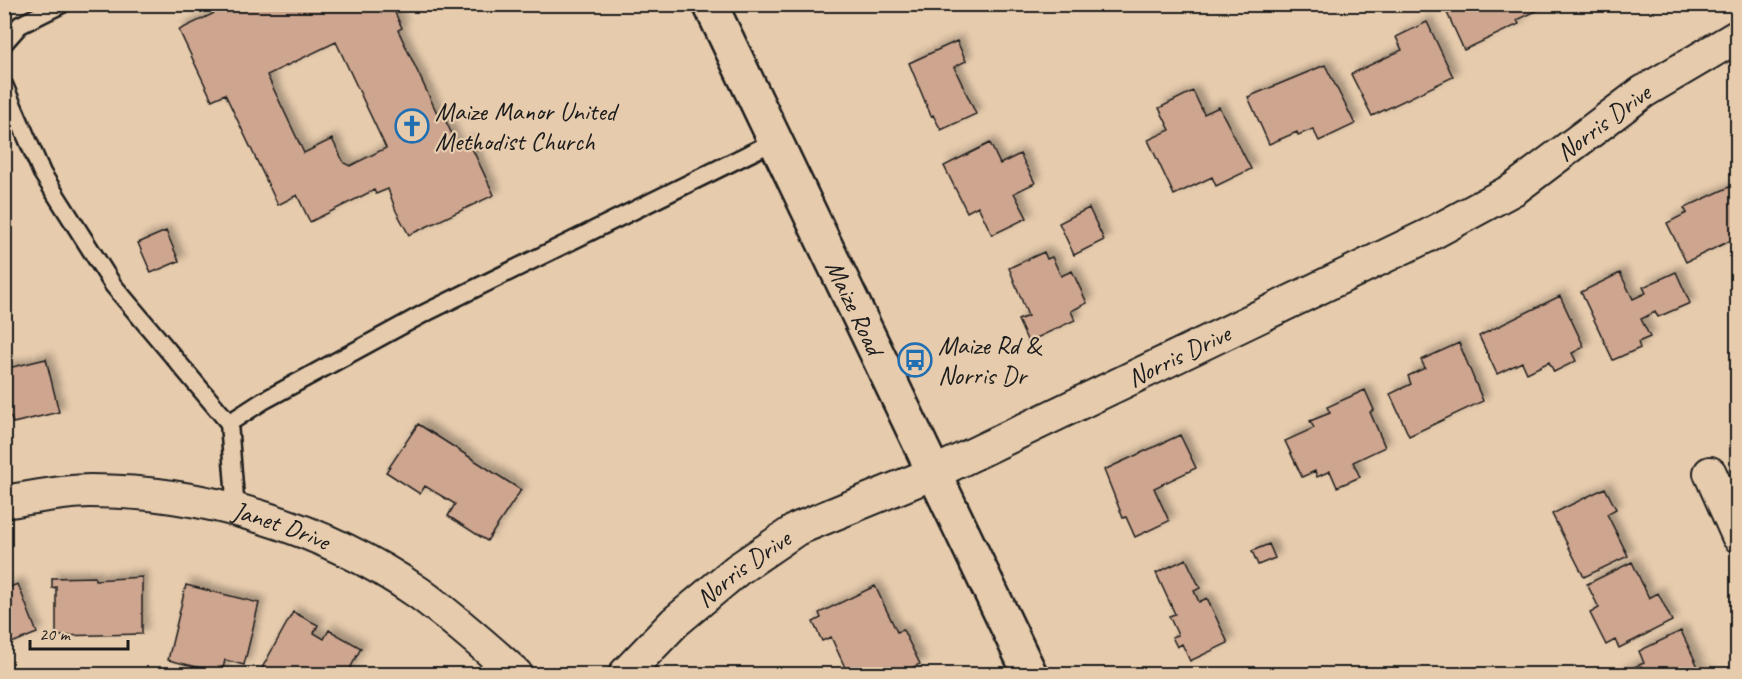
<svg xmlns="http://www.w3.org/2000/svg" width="1742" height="679" font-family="Caveat,sans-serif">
<defs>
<filter id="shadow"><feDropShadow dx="5.5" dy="-5.5" stdDeviation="3" flood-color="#0004"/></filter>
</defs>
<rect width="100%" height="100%" fill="#e6cbad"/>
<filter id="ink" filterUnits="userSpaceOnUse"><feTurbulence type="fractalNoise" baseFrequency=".0167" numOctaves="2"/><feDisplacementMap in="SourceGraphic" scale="12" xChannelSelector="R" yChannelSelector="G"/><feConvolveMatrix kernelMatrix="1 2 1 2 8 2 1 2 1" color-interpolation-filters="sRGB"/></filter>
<g filter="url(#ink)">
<path fill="#cea58e" stroke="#1c1c1c" stroke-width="1.5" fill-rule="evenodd" filter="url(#shadow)" d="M233,4H391L402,28L398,30L437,113L441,111L458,147L469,142L494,195L409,235L396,211L388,189L376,194L374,190L310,222L297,195L278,205L225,94L212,100L179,30ZM336,42L386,148L350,166L344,163L332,139L304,153L267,75Z
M1443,4H1549V5L1517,20L1519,24L1464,50Z
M1427,22L1453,77L1372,116L1351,74L1402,50L1396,37Z
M957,41L966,61L954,67L976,114L941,130L933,115L931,116L909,63Z
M1325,65L1355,124L1319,141L1313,129L1298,135L1297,132L1269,144L1248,97Z
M1193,91L1204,114L1219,107L1251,169L1216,186L1212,177L1174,195L1148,140L1170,130L1159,108Z
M990,143L1000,164L1020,154L1035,183L1014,193L1027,218L992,235L978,206L967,212L944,166Z
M1738,183V237L1686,262L1667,223L1687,213L1684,208Z
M1089,208L1104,240L1074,255L1059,223Z
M166,231L179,261L151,273L138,243Z
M1044,252L1047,259L1052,257L1061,276L1072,271L1087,303L1071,311L1075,320L1028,342L1018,320L1028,316L1009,268Z
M1676,272L1690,303L1658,317L1655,312L1641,319L1650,337L1638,342L1640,348L1613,360L1581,292L1620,273L1633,299L1646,293L1643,287Z
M1560,296L1584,347L1572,353L1576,361L1554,372L1549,362L1527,373L1522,362L1497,374L1479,336Z
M1459,343L1483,401L1409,436L1390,394L1411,384L1408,376L1425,368L1421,360Z
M46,359L59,412L13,423L11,417L4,418V369Z
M1365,390L1374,410L1370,412L1385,447L1353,462L1360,477L1337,487L1330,471L1317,477L1315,471L1302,477L1285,441L1314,428L1310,421L1330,413L1327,407Z
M418,424L521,490L487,541L448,516L455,504L425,486L420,494L386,472Z
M1180,435L1196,468L1154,488L1169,521L1135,537L1126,517L1123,518L1104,470Z
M1605,488L1616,509L1607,514L1628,556L1584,577L1552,514Z
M1269,544L1275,558L1258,565L1252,551Z
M1186,559L1200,588L1194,591L1199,602L1207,598L1228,643L1190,661L1182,644L1177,647L1172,637L1178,635L1169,616L1175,614L1156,573Z
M1632,562L1649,598L1658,593L1672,621L1619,648L1615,640L1606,645L1590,613L1599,608L1587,584Z
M95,577V580L142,577V634L56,636V587L52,588V578Z
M18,584L37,633L4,646V589Z
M186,585L259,603L244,665L225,660L222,673L168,660Z
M875,586L897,632L903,630L920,664L898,674H848L831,637L822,641L813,622L821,618L819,613Z
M293,612L318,625L314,633L324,639L329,630L361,648L347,674H273L262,668Z
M1681,631L1701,673L1705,671L1707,674H1617L1644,663L1639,651Z"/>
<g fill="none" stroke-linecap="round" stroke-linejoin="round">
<g stroke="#1c1c1c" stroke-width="21">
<path id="lane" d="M4,43L20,25L62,4
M4,85L42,173L113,285L229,423L236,511
M229,423L263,401L423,314L777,140"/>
</g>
<g stroke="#1c1c1c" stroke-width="36">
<g id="street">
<path d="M1710,473L1738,536"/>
<path id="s1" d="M4,502C32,498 62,491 90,491C205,491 324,527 419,593C453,618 485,646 516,674"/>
<path id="s2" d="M625,674L675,622L737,570L797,529L934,473L1427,236L1514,189L1643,92L1738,36"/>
</g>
</g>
<g stroke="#1c1c1c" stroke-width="38">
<g id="secondary">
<path id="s3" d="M710,4L1030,674"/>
</g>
</g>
<use href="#lane" stroke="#e6cbad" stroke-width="16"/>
<use href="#street" stroke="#e6cbad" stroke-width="32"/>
<use href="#secondary" stroke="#e6cbad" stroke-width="33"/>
</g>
</g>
<defs>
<g id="church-ring" transform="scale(1.725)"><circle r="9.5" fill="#e6cbad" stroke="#1f6fb2" stroke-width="1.5"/><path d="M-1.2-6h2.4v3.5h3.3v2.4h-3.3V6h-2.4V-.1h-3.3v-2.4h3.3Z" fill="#1f6fb2"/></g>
<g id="bus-ring" transform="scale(1.725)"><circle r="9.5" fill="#e6cbad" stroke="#1f6fb2" stroke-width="1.5"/><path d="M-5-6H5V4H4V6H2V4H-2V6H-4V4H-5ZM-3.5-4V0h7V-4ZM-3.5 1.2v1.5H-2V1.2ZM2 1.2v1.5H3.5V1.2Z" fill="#1f6fb2"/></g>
</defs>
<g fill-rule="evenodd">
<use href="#church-ring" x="412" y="126"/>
<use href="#bus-ring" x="915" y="360"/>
</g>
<g text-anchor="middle" stroke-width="4.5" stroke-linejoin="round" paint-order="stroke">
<g font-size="26" fill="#1c1c1c" stroke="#e6cbad" text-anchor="start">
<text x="435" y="120">Maize Manor United<tspan x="435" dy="30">Methodist Church</tspan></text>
<text x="938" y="354">Maize Rd &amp;<tspan x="938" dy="30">Norris Dr</tspan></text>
</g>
<g font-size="26" fill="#1c1c1c" stroke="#e6cbad">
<text dy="9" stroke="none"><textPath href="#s2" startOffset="1131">Norris Drive</textPath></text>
<text dy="9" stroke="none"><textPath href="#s3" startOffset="336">Maize Road</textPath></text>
<text dy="9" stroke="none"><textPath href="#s2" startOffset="645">Norris Drive</textPath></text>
<text dy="9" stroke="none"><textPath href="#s1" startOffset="282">Janet Drive</textPath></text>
<text dy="9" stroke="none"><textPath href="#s2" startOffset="159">Norris Drive</textPath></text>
</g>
</g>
<rect width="1742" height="679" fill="none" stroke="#e6cbad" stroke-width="24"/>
<rect x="12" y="12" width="1718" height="655" fill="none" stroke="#1c1c1c" stroke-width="2" filter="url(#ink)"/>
<path d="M30 640v9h98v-9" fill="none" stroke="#1c1c1c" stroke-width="3"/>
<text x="39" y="640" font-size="18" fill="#1c1c1c" stroke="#e6cbad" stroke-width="4.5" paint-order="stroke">20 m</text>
</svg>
